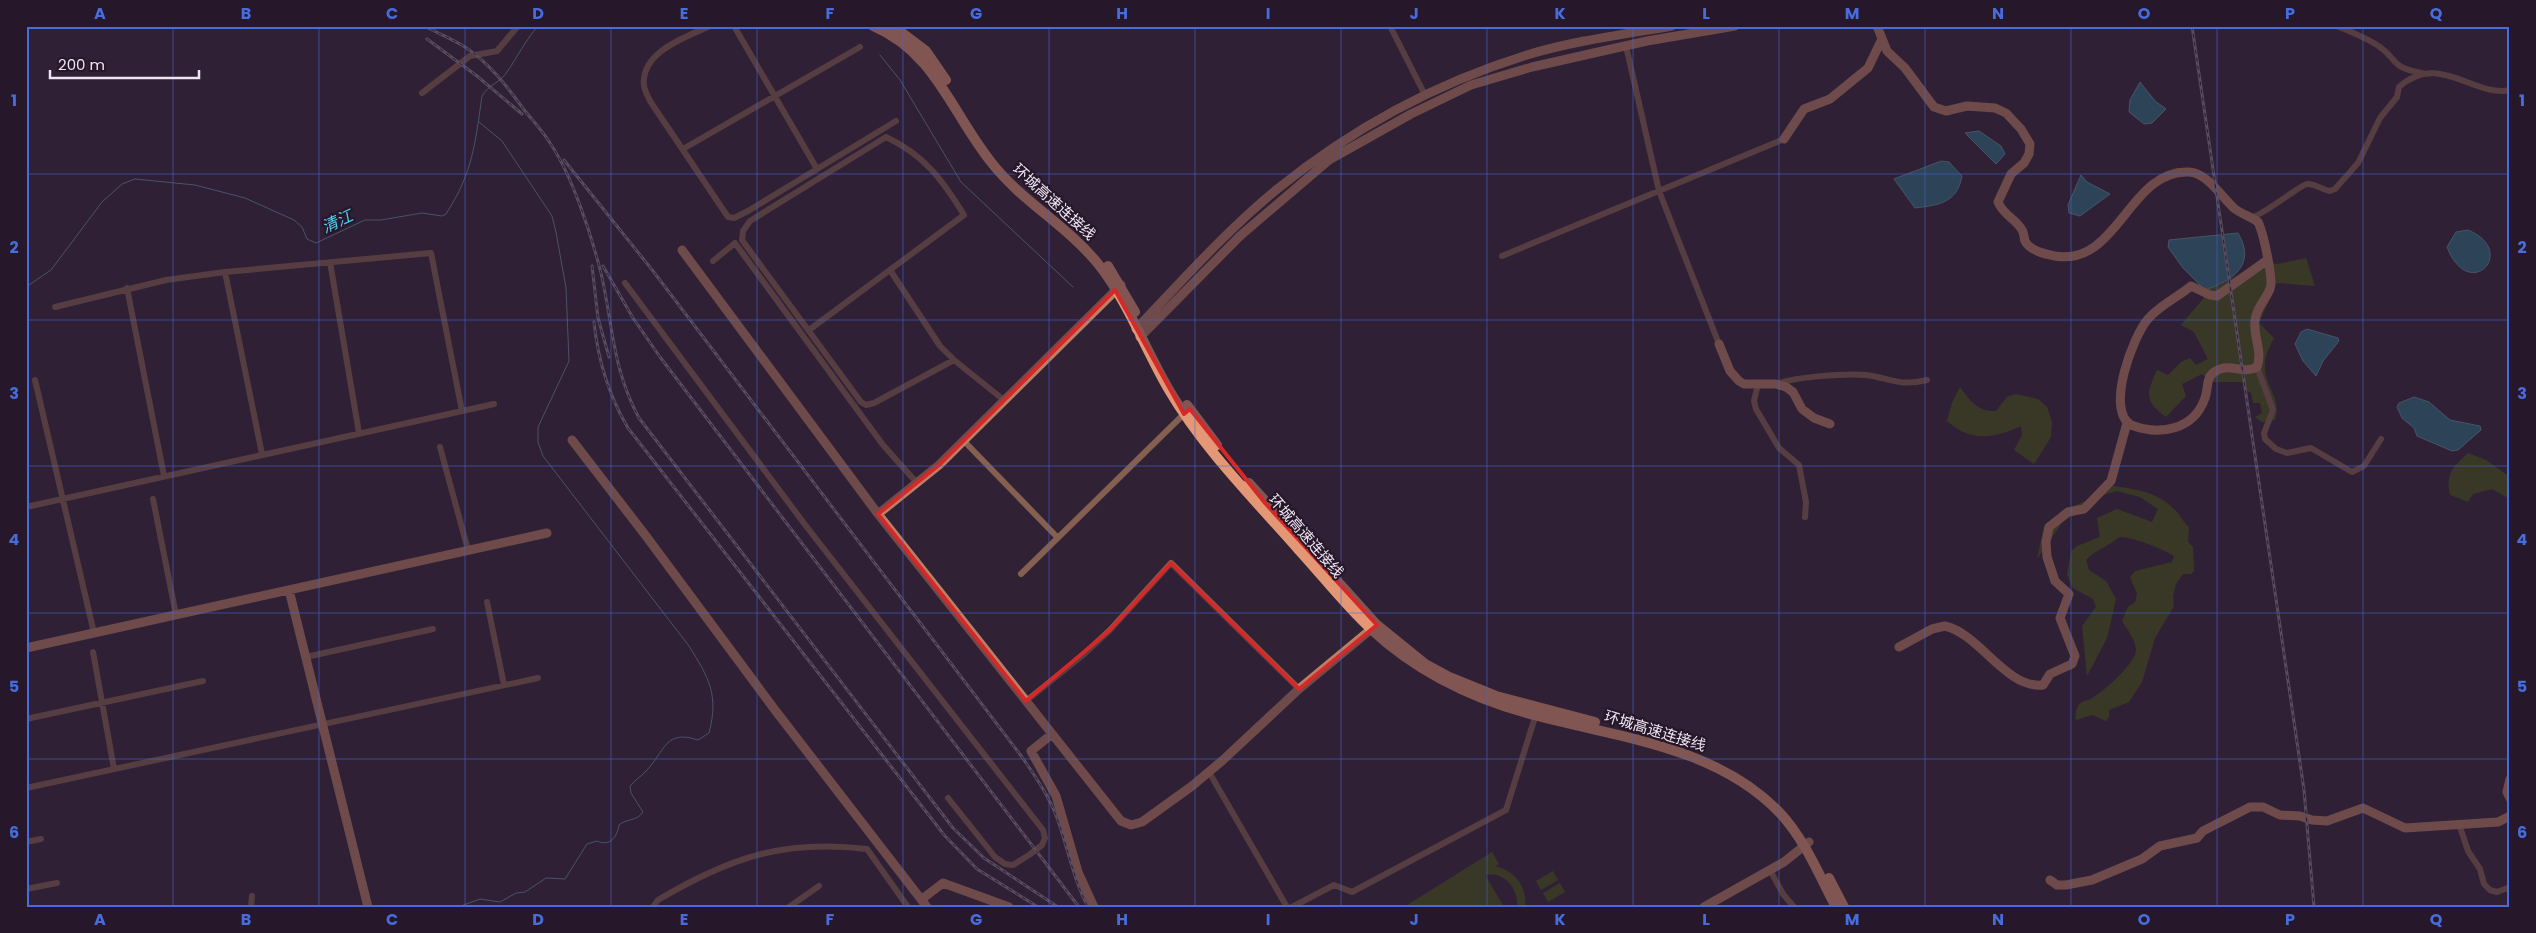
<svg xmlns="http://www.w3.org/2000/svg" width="2536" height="933" font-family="Poppins,'Noto Sans SC',sans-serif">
<rect width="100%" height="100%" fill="#302135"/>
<path fill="#455518" d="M2306,258L2315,286L2277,283L2259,323L2274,338C2249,381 2284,388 2275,420L2262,422L2255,417L2262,413L2260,403H2253L2251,393L2244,390V382H2212L2202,374L2182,384L2186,396L2166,417C2143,400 2147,393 2157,370L2168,375L2181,362L2190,358L2196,365L2208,359L2194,332L2181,325L2203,299L2205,290L2220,285L2260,262L2278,264Z
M1960,387C1970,401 1978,412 1996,411L2007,397L2016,394L2038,399L2047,407L2052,422L2051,437L2034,464L2014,450L2022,435L2021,426C1994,438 1972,443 1947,421L1952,403Z
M2468,453L2486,460L2510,477V499L2492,489L2473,494L2468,502L2450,495C2445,474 2453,467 2468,453Z
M2104,485C2128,488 2156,490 2174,509C2180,514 2182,521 2189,527L2188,542L2193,547L2194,571L2191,574H2183L2176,584L2173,596L2174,606L2155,638L2142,682L2129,702L2109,710V717L2106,721L2092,715L2076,720C2075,716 2076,710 2078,706C2082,700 2086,701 2091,699C2103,692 2137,663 2136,649C2135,639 2127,629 2122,621L2128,607L2135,602L2137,594L2130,577L2135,571L2172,562L2174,556C2163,549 2131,536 2119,537C2108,547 2096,549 2086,560L2089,570L2106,581L2116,599L2107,638L2087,676L2082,626L2096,607L2093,599L2073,588L2067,575L2071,551L2077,546L2100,537L2097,518L2117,509L2152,522L2158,509L2140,497L2117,491L2100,496L2062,523L2037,559L2044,526L2064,510L2088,500Z
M1492,852L1499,864L1495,866C1515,871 1527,886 1525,907H1517C1519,888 1504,871 1485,875L1504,907H1404Z
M1553,871L1558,880L1541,890L1536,881Z
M1560,883L1565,892L1548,902L1543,893Z"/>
<path fill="#2a6e81" stroke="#6592a3" d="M2140,82L2155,101L2166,109L2152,123L2144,124L2129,112L2130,100Z
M1979,131L2001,146L2005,154L1996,164L1965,133Z
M1941,161L1949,162L1962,176C1957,203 1939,205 1915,208L1894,179Z
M2081,175L2087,182L2110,194L2080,216L2069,213L2068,205Z
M2468,230C2519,251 2469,304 2447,247L2456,232Z
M2238,233C2257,265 2232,281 2205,290L2183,268L2168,247L2169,240Z
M2307,329L2338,338L2339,341L2323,361L2316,376L2303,361L2295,344L2301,332Z
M2414,397L2429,402L2450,420L2480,426L2481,430L2458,450L2452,451L2417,436L2414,428L2402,418L2397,407L2399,403Z"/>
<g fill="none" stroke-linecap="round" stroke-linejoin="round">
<path stroke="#6592a3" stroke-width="1" d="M880,55L900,80L961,182L1073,287
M26,287L51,270L102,202L122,184L135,179L195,185L245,198L294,220L302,227L307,239L316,243L365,220H381L422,213L442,216L446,214C473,172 475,144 482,96C488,85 501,82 507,72C518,56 525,41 538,26
M458,907L480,899L500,902L516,893L525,892L546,878L565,879L587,844L597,841C610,847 617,837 619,825C627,818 636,822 643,812L631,793L630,786C635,780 642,776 647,770C665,751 665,729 698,740L709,733C719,695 709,678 689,646L543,456L538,442V427L569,361L566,288L556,232L552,216L502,141L479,122"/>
<path stroke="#856050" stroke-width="6" d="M710,26C686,37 640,52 644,86C645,91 648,97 650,101L728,217L734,218L748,211L896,121
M734,26L817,169
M1390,26L1425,95
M2337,26C2351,32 2364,37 2377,45C2399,59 2388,67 2422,73
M1626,46L1659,191L1719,344
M422,93L470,56L497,51L518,26
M683,149L860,47
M2253,217C2266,213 2302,184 2307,184C2314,183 2323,190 2330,191L2335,189L2358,163L2380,118L2397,97L2399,87C2439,51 2474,98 2510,90
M1502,256L1784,139
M713,261L735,243L883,445L917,483
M330,262L359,433
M890,270L940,346L954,360
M225,272L262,454
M625,283L806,526L1043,830L1045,838L1042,845L1029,855L1013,865L1005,864L995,857L948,798
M127,288L164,476
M55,307L166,280L225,272L431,253L462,411
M809,330L964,215C942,179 924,155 886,137L750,221L743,231L742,240L861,402L866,405L874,403L954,360L1005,401
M2257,367L2273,410L2264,433L2265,439L2276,449L2287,453L2311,448L2352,472L2364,466L2381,439
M35,380L94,633
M1758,384L1754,401L1756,409L1779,448L1799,465L1806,502L1805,517
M1776,384C1795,377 1845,373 1866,375C1891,378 1898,387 1927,380
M964,441L1058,538
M440,447L468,550
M153,499L176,615
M26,507L494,404
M1021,574L1185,413
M487,602L504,685
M93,652L114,769
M306,657L433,629
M1026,701L1082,656L1110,630L1171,563L1299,689
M26,719L203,681
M1209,772L1287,907
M26,788L538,678
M2459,824L2468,851L2480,869L2484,884L2490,890L2497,892L2510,887
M26,842L41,839
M1770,870L1783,894L1794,907
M26,889L57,883
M251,907L252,896
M653,907L658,900C729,858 783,839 867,849L908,907
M789,907L819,886
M1292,907L1334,885L1352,892L1506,810L1536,714"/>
<path stroke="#ba7f65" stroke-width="9" d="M1877,26L1887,51L1905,68L1934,107L1946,111L1967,106L1995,108L2006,113L2021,129L2030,144L2029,154L2024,163L2011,174L1998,202C2003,215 2016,219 2022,230C2024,233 2024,238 2025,241C2030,251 2045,254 2055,256C2118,267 2129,169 2189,172C2208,173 2222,198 2235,209C2243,215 2251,216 2258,222C2263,232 2274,280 2270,289C2265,301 2256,308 2255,321C2253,337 2263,351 2257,367C2243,375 2230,362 2216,371C2205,377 2209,387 2205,398C2194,430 2160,436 2131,425C2105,410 2133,336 2148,319C2159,306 2178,297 2191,286L2210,295L2217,296L2266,261
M1784,139L1804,109L1830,99L1868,68L1882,39
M682,250L878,514L1121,821L1131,825L1142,822L1192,786L1223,760L1299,689L1375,626
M1136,329C1181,282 1226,231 1276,190C1350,130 1436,83 1527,55C1572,41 1626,34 1672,26
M1140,337L1240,236L1329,160L1411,114L1471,85L1532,67L1647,41L1735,26
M1719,344L1730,371L1739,381L1744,384H1776L1786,387L1793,392L1802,409L1814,418L1830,424
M572,440L646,536L775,710L927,907
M878,514L939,465L1121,285
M289,590L368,907
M1899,647L1932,629L1945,626C1980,634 2006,689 2043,685L2050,674L2072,664L2075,656L2060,618L2069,594L2055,581L2047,557L2046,542L2049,527L2068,512L2084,509L2111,481L2127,423
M26,648L547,533
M1052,734L1031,751L1056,796L1078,872L1094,907
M2510,779L2507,792L2510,798
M2050,880L2057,885H2066L2092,880L2142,859L2160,846L2197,838L2203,831L2250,807H2263L2280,815L2300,816L2312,820L2327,821L2363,808L2405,828L2498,822L2510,816
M922,899L943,883L1009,907
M1704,907L1784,862L1809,842"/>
<path stroke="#e49775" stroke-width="10" d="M873,26C936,53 951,112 991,162C1022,202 1067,225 1099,265C1128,302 1145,349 1169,390C1203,448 1253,498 1297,548C1322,575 1344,604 1371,629C1418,673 1475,700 1538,716C1621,738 1717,747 1780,813C1805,840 1819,875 1836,907
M893,26L926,51L946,80
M1108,266L1135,312
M1187,405L1217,445
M1249,483L1377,625L1425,664L1449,677L1496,696L1595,722
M1829,878L1844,907"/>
<g stroke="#8b7e8f" stroke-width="3">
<path id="rail" d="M424,26C438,33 452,39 465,47C488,62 506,85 522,107C531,119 542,130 550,143C572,175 591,234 601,273C613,325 612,368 639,418L953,828L984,858L1058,907
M2192,26L2304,790L2314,907
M427,39L477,76L522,114
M564,160L653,271L1022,757C1035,776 1049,796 1057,818C1068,848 1073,879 1088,907
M592,266L598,318L609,357
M603,266L633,318L660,357L1079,907
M594,322C598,361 608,394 628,428L945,836L977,869L1038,907"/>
</g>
<use href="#rail" stroke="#26172a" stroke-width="1" stroke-dasharray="4" stroke-linecap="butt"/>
</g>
<path d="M0 0H2536V933H0ZM1115,290L1184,414L1190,409L1265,503L1377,625L1299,689L1171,563L1110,630L1026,701L878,514L939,465Z" fill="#302135" fill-opacity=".55" fill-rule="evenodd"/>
<path fill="none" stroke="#d62828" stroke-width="4" stroke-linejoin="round" d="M1115,290L1184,414L1190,409L1265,503L1377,625L1299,689L1171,563L1110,630L1026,701L878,514L939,465Z"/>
<path fill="none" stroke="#476cdd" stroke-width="1" stroke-opacity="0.55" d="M173,26V907M319,26V907M465,26V907M611,26V907M757,26V907M903,26V907M1049,26V907M1195,26V907M1341,26V907M1487,26V907M1633,26V907M1779,26V907M1925,26V907M2071,26V907M2217,26V907M2363,26V907M26,174H2510M26,320H2510M26,466H2510M26,613H2510M26,759H2510"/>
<g text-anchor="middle" stroke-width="4.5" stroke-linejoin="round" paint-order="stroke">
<g font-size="15" fill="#efe5f2" stroke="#26172a">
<text transform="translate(1054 202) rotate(42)" y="5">环城高速连接线</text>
<text transform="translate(1306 536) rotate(49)" y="5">环城高速连接线</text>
<text transform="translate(1655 731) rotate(17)" y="5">环城高速连接线</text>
</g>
<g font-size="16" font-style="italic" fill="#4fd1f4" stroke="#26172a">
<text transform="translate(337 221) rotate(-25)" y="6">清江</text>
</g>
</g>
<rect width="2536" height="933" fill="none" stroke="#26172a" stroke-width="55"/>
<path d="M50 70v8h149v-8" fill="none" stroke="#efe5f2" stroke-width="2.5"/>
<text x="58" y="70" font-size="15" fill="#efe5f2" stroke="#26172a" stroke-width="4" paint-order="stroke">200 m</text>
<rect x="28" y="28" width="2480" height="878" fill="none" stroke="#476cdd" stroke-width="2"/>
<g font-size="16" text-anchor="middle" font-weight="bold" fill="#476cdd">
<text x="100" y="19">A</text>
<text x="246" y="19">B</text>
<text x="392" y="19">C</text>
<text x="538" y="19">D</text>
<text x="684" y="19">E</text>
<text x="830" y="19">F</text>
<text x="976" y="19">G</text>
<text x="1122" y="19">H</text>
<text x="1268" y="19">I</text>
<text x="1414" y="19">J</text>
<text x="1560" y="19">K</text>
<text x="1706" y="19">L</text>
<text x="1852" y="19">M</text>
<text x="1998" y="19">N</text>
<text x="2144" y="19">O</text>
<text x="2290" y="19">P</text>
<text x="2436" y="19">Q</text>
<text x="14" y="106">1</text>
<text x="2522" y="106">1</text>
<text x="14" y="253">2</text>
<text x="2522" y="253">2</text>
<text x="14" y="399">3</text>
<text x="2522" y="399">3</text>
<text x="14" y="545">4</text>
<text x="2522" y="545">4</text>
<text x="14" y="692">5</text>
<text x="2522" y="692">5</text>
<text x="14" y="838">6</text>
<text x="2522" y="838">6</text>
<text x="100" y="925">A</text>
<text x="246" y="925">B</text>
<text x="392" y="925">C</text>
<text x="538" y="925">D</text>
<text x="684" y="925">E</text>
<text x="830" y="925">F</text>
<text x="976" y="925">G</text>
<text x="1122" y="925">H</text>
<text x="1268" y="925">I</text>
<text x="1414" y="925">J</text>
<text x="1560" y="925">K</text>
<text x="1706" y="925">L</text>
<text x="1852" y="925">M</text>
<text x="1998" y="925">N</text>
<text x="2144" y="925">O</text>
<text x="2290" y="925">P</text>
<text x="2436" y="925">Q</text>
</g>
</svg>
